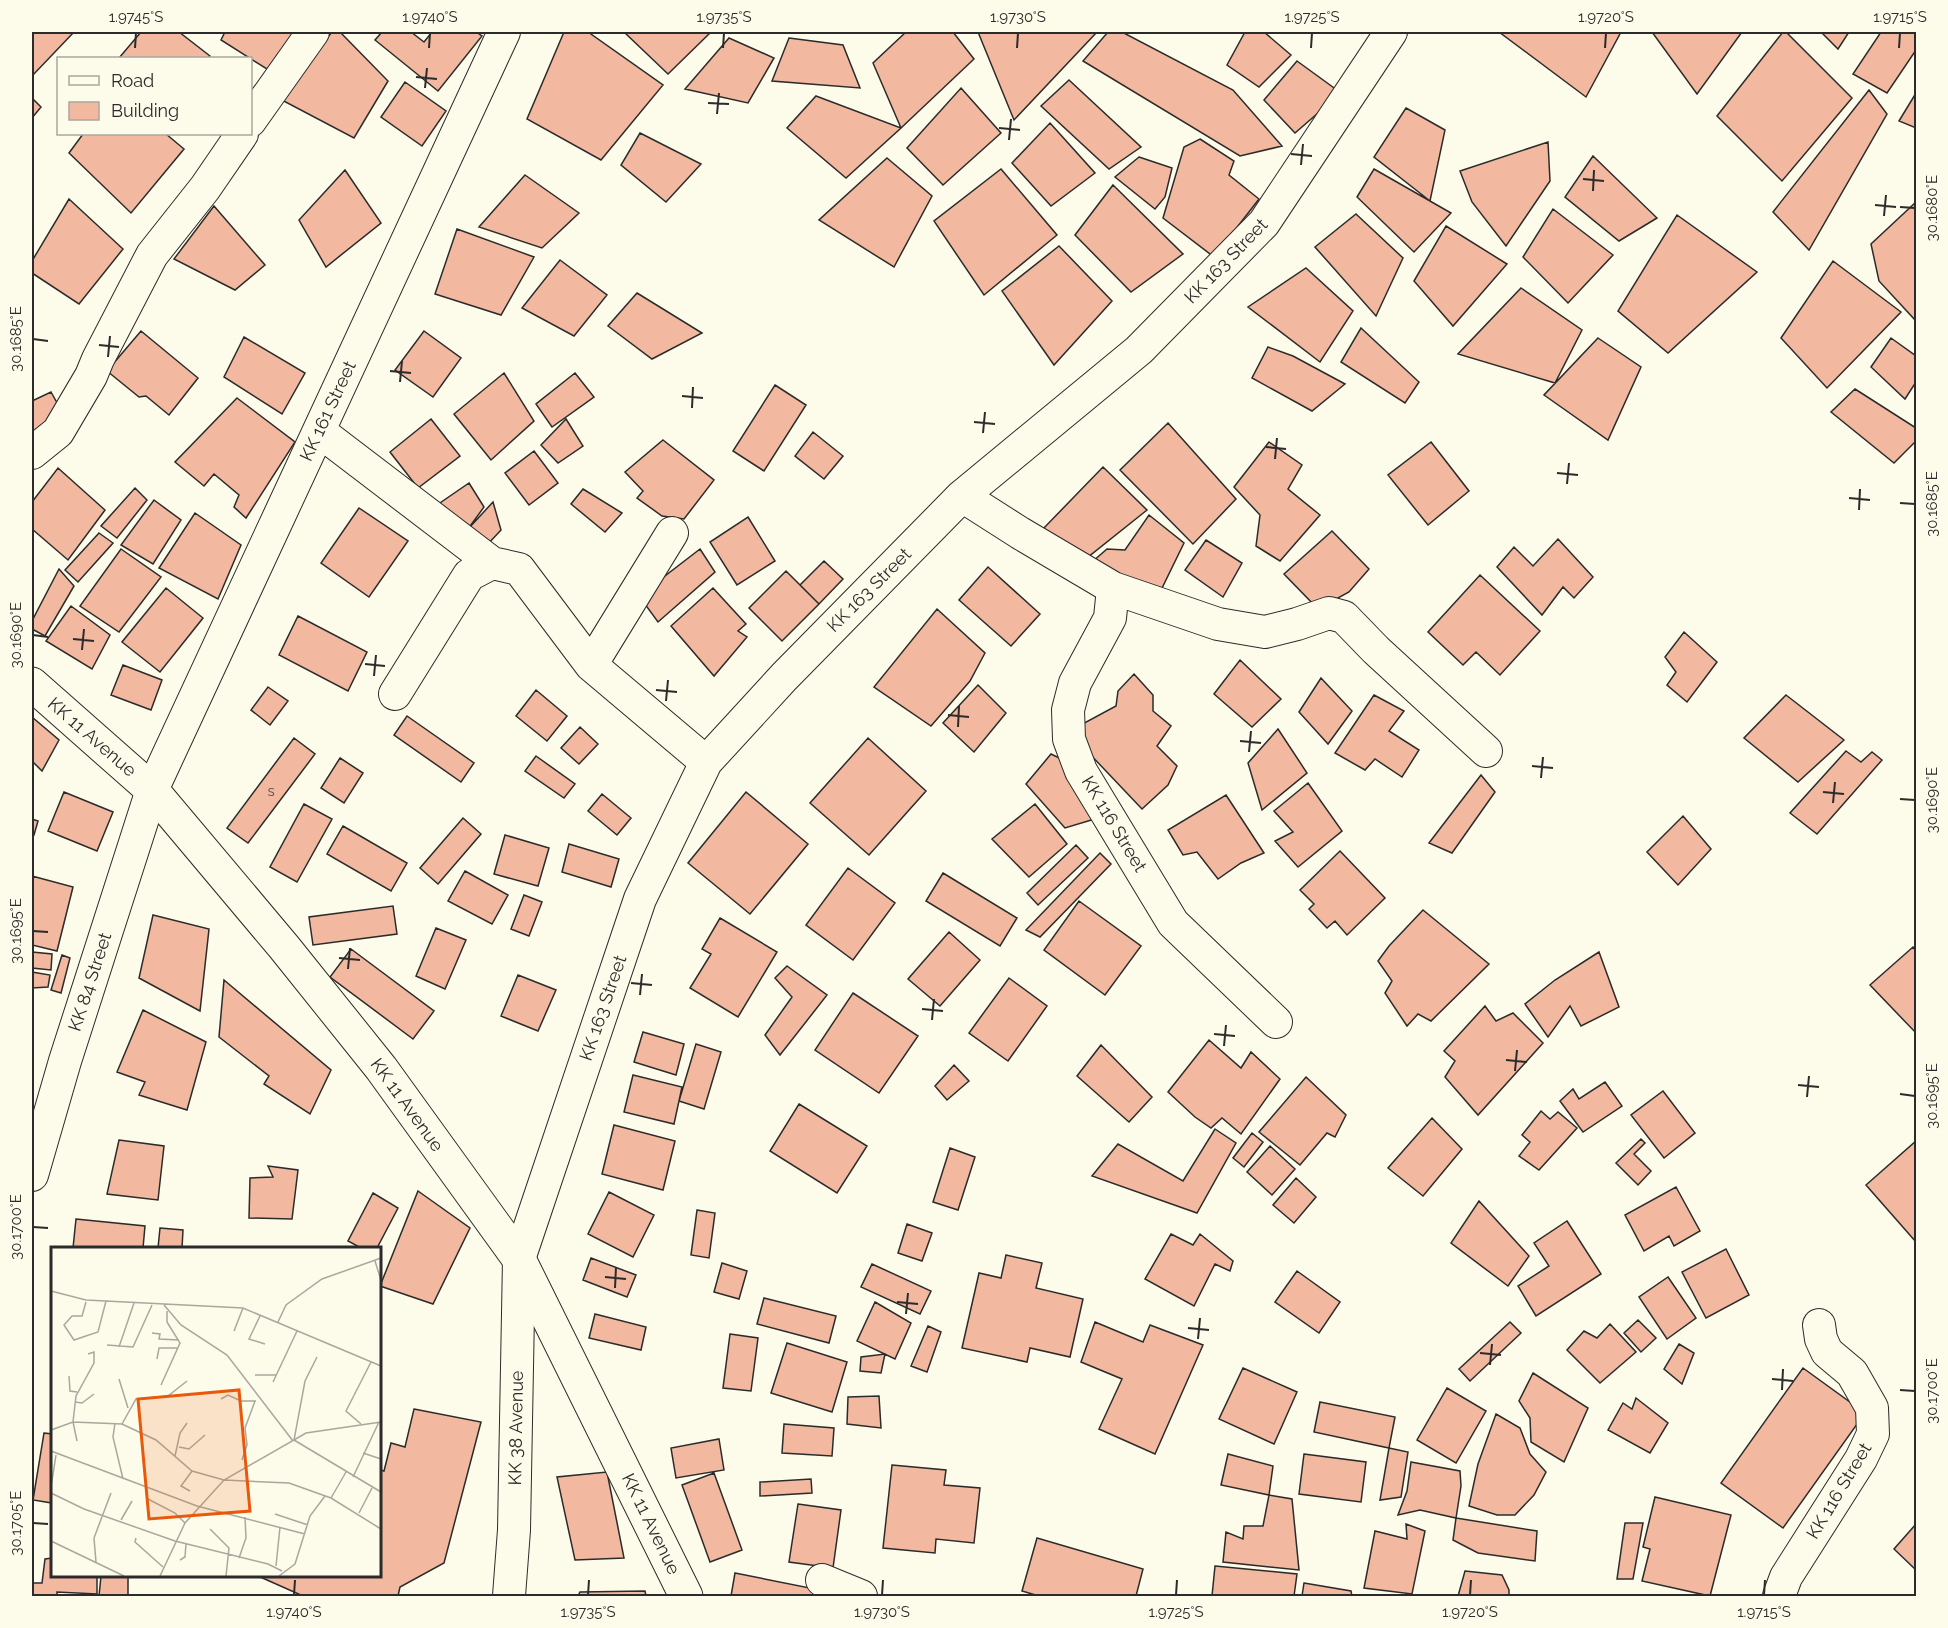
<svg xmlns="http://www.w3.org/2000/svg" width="1948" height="1628" font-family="Raleway,sans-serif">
<rect width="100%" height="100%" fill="#fdfbea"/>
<path fill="#f2b8a0" stroke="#2b2b2b" stroke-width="1.5" d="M32,32H74L33,75L32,74Z
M141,32H179L210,56L208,58H119Z
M225,32H305L275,74L221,40Z
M332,32H340L388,81L354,138L278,98Z
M382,32H411L424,42L432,32H476L482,36L438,91L375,40Z
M564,32H588L663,85L601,160L527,119Z
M624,32H711L668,74Z
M906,32H953L974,59L901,128L873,63Z
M978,32H1097L1014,120Z
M1108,32H1122L1233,90L1282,146L1240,156L1083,61Z
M1245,32H1264L1291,55L1259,87L1227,65Z
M1499,32H1621L1586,97Z
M1652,32H1742L1697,94Z
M1783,32H1786L1852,98L1782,181L1717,116Z
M1821,32H1849L1838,49Z
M1881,32H1916V50L1887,93L1853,74Z
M729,38L774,58L748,103L685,89Z
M789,38L843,45L860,88L772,81Z
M1297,61L1341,93L1295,133L1264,100Z
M1069,80L1141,147L1109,169L1041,106Z
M405,82L446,111L422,146L381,117Z
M961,88L1001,133L943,185L907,148Z
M1869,90L1887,114L1809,250L1773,212Z
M1916,93V128L1899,121Z
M816,96L901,128L846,178L787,128Z
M32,98L41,107L32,118Z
M1406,108L1445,130L1430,201L1374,157Z
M1050,123L1095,173L1051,206L1012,163Z
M640,133L701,164L666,202L621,165Z
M83,134H166L184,149L131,213L69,153Z
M1200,139L1234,161L1229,175L1259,199L1214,257L1163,218L1184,147Z
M1548,142L1550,181L1506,246L1472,202L1460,171Z
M1593,156L1657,218L1619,241L1565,197Z
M1139,157L1172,168L1165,197L1155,209L1115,177Z
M887,158L932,196L894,267L819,220Z
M1001,169L1057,235L984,295L934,221Z
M1374,169L1451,213L1414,252L1357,197Z
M345,170L381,223L326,267L299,220Z
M525,175L579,213L542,248L479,227Z
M1113,185L1183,254L1131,292L1075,235Z
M69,199L123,249L79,304L32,273V261Z
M1916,202V321L1879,281L1871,244Z
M214,206L265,265L235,290L174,259Z
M1553,209L1613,255L1568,303L1523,257Z
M1356,214L1403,258L1376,316L1315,247Z
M1677,215L1757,272L1668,353L1618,311Z
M1446,226L1507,264L1453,326L1414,281Z
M457,229L534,257L501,315L435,294Z
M1059,246L1112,301L1054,365L1002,291Z
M560,260L607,295L574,336L522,308Z
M1833,261L1901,312L1827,388L1781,338Z
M1306,268L1353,311L1320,362L1248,307Z
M1521,288L1582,330L1555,383L1458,354Z
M637,293L702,333L652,359L608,326Z
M1361,328L1419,382L1405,403L1341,362Z
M141,331L198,378L169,415L146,396L139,397L107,371Z
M424,331L461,358L433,397L395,370Z
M244,337L305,373L282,414L224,377Z
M1598,338L1641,367L1608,440L1544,395Z
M1891,338L1916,356V382L1905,399L1871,367Z
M1268,347L1293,356L1345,384L1312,411L1252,378Z
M504,373L534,421L491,460L454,414Z
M575,373L594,397L552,427L536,404Z
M775,385L806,405L764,471L733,451Z
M1855,389L1916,428V441L1894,463L1831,412Z
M51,392L65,417L32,434V401Z
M237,398L295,442L246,518L234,507L239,495L214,474L204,486L175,462Z
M431,419L460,456L418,488L390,452Z
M566,419L583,446L558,463L541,445Z
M1168,423L1236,499L1193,544L1120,470Z
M813,432L843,456L824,479L795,456Z
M663,440L714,480L684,519L662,516L637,498L643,491L625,472Z
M1269,442L1302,465L1288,489L1320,515L1280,561L1256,546L1260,515L1234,487Z
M1431,442L1469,491L1428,525L1388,475Z
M534,451L558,483L529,505L505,473Z
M1103,467L1147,510L1088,557L1041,531Z
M58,468L105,510L68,560L32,529V502Z
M469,483L484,507L468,529L437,505Z
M135,488L147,500L117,538L101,526Z
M583,489L622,513L605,532L571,504Z
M154,500L181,520L153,564L121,545Z
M493,502L501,530L487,545L469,528Z
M359,508L408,541L369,597L321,563Z
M195,513L241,545L218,599L159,568Z
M1149,515L1184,543L1162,588L1103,573L1092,562L1107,549L1125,550Z
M748,517L775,561L737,585L710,542Z
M1332,531L1369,569L1349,592L1318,609L1284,574Z
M99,533L113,543L78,582L65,570Z
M1558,539L1593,577L1574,598L1563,587L1542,615L1497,567L1514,547L1533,566Z
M1206,540L1242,563L1223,597L1185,570Z
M121,549L161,577L119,632L80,606Z
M700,549L715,572L658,622L639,596Z
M824,561L843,579L819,604L800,585Z
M988,567L1040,614L1011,646L959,600Z
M59,569L74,586L45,636L32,629V621Z
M786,571L819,604L782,641L749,608Z
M1480,575L1540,631L1500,675L1476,652L1463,665L1428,632Z
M166,588L203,618L160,672L122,642Z
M713,588L746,624L738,631L747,637L714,676L671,626Z
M71,606L110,635L92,669L46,641Z
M937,609L985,653L970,681L931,726L874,687Z
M298,616L367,652L348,691L279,655Z
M1684,632L1717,662L1687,702L1667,685L1676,672L1665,657Z
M1240,660L1281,699L1252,727L1214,694Z
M123,665L162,680L151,710L111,695Z
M1134,674L1153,695V711L1171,726L1157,746L1177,766L1168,785L1142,809L1086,750L1075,728L1116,706L1118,691Z
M1321,678L1352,711L1328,744L1299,712Z
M978,685L1006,713L974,752L943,723Z
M268,687L288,701L270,725L251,710Z
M536,690L567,716L547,741L516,716Z
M1374,695L1404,711L1389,731L1419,750L1402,777L1375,759L1365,770L1335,753Z
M1786,695L1844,740L1798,782L1744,738Z
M407,716L474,763L461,782L394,735Z
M32,717L59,740L42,771L32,761Z
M580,727L598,744L579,764L561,748Z
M1278,729L1307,773L1262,810L1248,763Z
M294,738L315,754L248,843L227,828Z
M868,738L926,791L869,855L810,803Z
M1846,751L1861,762L1872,752L1882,760L1817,834L1790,813Z
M1051,754L1070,763L1098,818L1065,828L1026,784Z
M536,756L575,784L564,798L525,771Z
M340,758L363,773L344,803L321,788Z
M1481,775L1495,792L1452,853L1429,843Z
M1308,783L1342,831L1298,867L1275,841L1293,832L1274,811Z
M64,792L113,812L97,851L48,831Z
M746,792L808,844L750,914L688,863Z
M602,794L631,818L617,835L588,811Z
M1226,795L1264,853L1241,863L1218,879L1197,852L1183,855L1168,830Z
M304,804L332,819L297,882L270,867Z
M1035,804L1067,844L1029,877L992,839Z
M1683,816L1711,849L1678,885L1647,852Z
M463,818L481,834L438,884L420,868Z
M32,819L38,821L34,835L32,834Z
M343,826L407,863L391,891L327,854Z
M505,835L549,848L538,886L494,874Z
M569,844L619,859L611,887L562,872Z
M1076,845L1088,858L1038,905L1027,893Z
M1340,851L1385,898L1347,935L1335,921L1327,928L1309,909L1314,904L1300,890Z
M1100,853L1111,864L1040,937L1026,930Z
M848,868L895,903L853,960L806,925Z
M465,871L508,895L492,924L448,901Z
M943,873L1017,918L1000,946L926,901Z
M32,876L73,887L57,951L32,945Z
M524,895L542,902L529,936L511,929Z
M1079,901L1141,946L1105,995L1044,950Z
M393,906L397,934L313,945L309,917Z
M1423,910L1489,964L1431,1021L1418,1014L1407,1026L1385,993L1392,981L1378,961L1389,946Z
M153,915L209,929L200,1011L139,978Z
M720,918L777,952L738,1017L690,988L711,954L702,949Z
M436,928L466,940L445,989L416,976Z
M949,932L980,960L940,1006L908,979Z
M1913,947L1916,951V1033L1870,985Z
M351,949L434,1011L413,1039L330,977Z
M32,952L52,954L51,970L32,968Z
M1599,952L1619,1007L1581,1026L1570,1006L1548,1037L1525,1004L1555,980Z
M62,955L70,958L61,993L51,990Z
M787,966L827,995L780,1055L765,1035L792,997L775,978Z
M32,972L50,975L48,987L32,988Z
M518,975L556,990L538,1031L501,1016Z
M1009,978L1047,1006L1008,1061L969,1033Z
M224,980L331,1070L310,1114L264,1084L269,1076L219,1037Z
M853,993L918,1036L879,1093L815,1050Z
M1485,1006L1496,1021L1513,1013L1543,1043L1478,1115L1445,1077L1455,1061L1444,1051Z
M143,1010L206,1042L187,1110L139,1095L145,1082L117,1072Z
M643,1032L684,1044L676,1075L634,1062Z
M1209,1040L1241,1068L1251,1052L1280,1079L1241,1134L1222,1118L1211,1128L1195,1117L1168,1092Z
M696,1044L721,1052L704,1109L679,1101Z
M1101,1045L1152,1097L1129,1122L1077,1076Z
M954,1065L969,1081L947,1100L935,1086Z
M633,1075L682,1087L674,1124L624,1112Z
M1306,1077L1346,1115L1335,1137L1327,1133L1300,1165L1259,1132Z
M1605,1082L1622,1106L1583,1132L1560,1101L1573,1089L1579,1099Z
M1663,1091L1695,1133L1664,1158L1631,1115Z
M799,1104L867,1146L837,1193L770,1151Z
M1541,1111L1550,1119L1558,1112L1577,1128L1539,1170L1519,1156L1530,1142L1522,1135Z
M1432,1118L1462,1149L1423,1196L1388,1168Z
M614,1125L675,1141L663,1190L602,1174Z
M1215,1129L1236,1143L1197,1213L1092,1176L1118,1144L1183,1181Z
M1252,1133L1263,1142L1244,1167L1233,1158Z
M1641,1139L1645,1143L1634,1154L1651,1171L1638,1185L1616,1163Z
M119,1140L164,1146L158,1200L107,1194Z
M1916,1141V1242L1866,1185Z
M1270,1146L1295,1169L1272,1195L1247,1172Z
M950,1148L975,1157L958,1210L933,1202Z
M268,1166L298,1170L292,1219L249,1218L250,1178L273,1177Z
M1296,1178L1316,1197L1294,1223L1273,1205Z
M1676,1187L1700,1231L1674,1246L1669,1236L1644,1251L1625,1215Z
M418,1191L470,1228L433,1304L380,1286Z
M609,1192L654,1215L633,1257L588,1234Z
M373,1193L398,1208L377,1248H361L348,1241Z
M1479,1201L1529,1256L1508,1286L1451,1243Z
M697,1210L715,1213L709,1258L691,1255Z
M76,1219L145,1226L143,1248H73Z
M1567,1221L1601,1274L1536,1316L1518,1286L1549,1266L1534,1243Z
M907,1224L932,1233L922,1261L898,1253Z
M160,1228L183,1230L182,1248H158Z
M1171,1234L1193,1245L1200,1234L1233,1261L1230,1271L1215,1264L1194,1306L1145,1279Z
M1726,1249L1749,1295L1706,1318L1682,1272Z
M1006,1255L1042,1263L1036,1288L1083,1299L1070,1357L1030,1348L1027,1362L962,1348L979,1273L1001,1278Z
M591,1258L636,1275L627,1297L583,1280Z
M722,1263L747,1271L739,1299L714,1292Z
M872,1264L931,1291L920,1314L861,1287Z
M1297,1271L1340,1302L1319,1333L1275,1302Z
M1668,1277L1696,1318L1667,1339L1639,1297Z
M764,1298L836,1316L829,1343L757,1324Z
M875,1302L911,1323L895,1359L857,1341Z
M595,1314L646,1327L641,1350L589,1338Z
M1638,1320L1656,1338L1641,1352L1624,1333Z
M1095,1322L1143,1342L1150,1325L1203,1345L1155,1454L1099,1429L1122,1379L1081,1362Z
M1510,1322L1521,1333L1470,1381L1459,1369Z
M1610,1324L1636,1352L1600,1383L1567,1350L1584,1331L1597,1338Z
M928,1326L941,1332L927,1372L911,1366Z
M730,1334L758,1338L751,1391L723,1388Z
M787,1343L847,1362L832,1412L771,1393Z
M1679,1344L1694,1353L1682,1384L1664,1369Z
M885,1354L881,1373L860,1371L861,1357Z
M1243,1368L1297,1392L1274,1444L1219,1419Z
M1803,1368L1865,1413L1783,1528L1721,1483Z
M1533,1373L1588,1408L1564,1462L1531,1442L1530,1418L1519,1401Z
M1447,1388L1486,1411L1456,1463L1417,1440Z
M879,1396L881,1428L847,1424L848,1397Z
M1636,1398L1668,1423L1650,1453L1608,1430L1623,1403L1632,1409Z
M1320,1402L1395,1417L1389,1448L1314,1432Z
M414,1409L481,1422L444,1563L400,1587L398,1596H303L258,1576H380V1470L384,1471L391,1443L405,1447Z
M1496,1414L1520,1428L1530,1454L1546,1472L1534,1495L1515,1515H1497L1469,1506L1478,1464Z
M784,1424L834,1428L832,1456L782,1453Z
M44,1433L52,1434V1503L33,1500Z
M719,1439L724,1470L676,1478L671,1448Z
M1389,1448L1408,1452L1401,1497L1380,1500Z
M1228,1454L1273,1466L1269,1495L1221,1485Z
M1304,1454L1366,1462L1361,1502L1299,1494Z
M1411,1462L1460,1471L1461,1486L1456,1518L1420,1510L1398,1515L1407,1491Z
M892,1465L946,1470L944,1485L980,1488L974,1543L936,1539L935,1553L883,1548Z
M607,1472L624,1558L575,1560L557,1477Z
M714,1473L742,1550L710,1562L682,1485Z
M811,1479L812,1493L760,1496V1482Z
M1269,1495L1292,1499L1299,1570L1223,1562L1226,1532L1243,1539L1244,1526H1263Z
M1655,1497L1731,1515L1710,1596L1642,1581L1650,1549L1643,1547Z
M798,1504L841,1510L833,1568L789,1562Z
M1456,1518L1537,1531L1535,1561L1478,1553L1453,1540Z
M1625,1523H1643L1633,1579H1617Z
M1406,1524L1425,1531L1412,1594L1364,1588L1375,1531L1407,1539Z
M1916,1524V1570L1894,1549Z
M1037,1538L1143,1569L1136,1596H1039L1022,1591Z
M52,1558V1576H97V1594L57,1592V1596H32V1583H42L45,1559Z
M1215,1566L1297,1574L1294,1596H1212Z
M1465,1571L1502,1575L1509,1590V1596H1458Z
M735,1573L815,1589L814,1596H731Z
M101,1576H128V1596H99Z
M1304,1583L1351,1591L1352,1596H1302Z
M645,1591L646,1596H578L580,1592Z"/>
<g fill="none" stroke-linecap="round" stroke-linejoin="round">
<g stroke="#2b2b2b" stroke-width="34">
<path id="street" d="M250,121L313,32
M319,431L492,563
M32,453L58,432L91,376L98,359L152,255L205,188L242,134
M962,496L1020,533L1113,588L1218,624L1265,632L1297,624L1329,613L1344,617L1376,650L1486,751
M1113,588L1110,618L1075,683L1068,710L1069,739L1081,771L1173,923L1276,1022
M591,665L672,533
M395,694L469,575L492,563L519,569L591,665L706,762
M32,1175L65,1061L152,790L504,32
M822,1580L861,1596
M509,1596L514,1530L519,1259L640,899L706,762L784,677L962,496L1139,350L1264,223L1391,32
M1779,1596L1786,1577L1861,1459L1873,1434L1872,1408L1852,1373L1827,1352L1821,1339L1819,1325"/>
</g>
<g stroke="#2b2b2b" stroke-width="35">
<path id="secondary" d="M32,684L152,790L284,947L381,1068L519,1259L686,1596"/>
</g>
<use href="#street" stroke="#fdfbea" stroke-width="32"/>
<use href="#secondary" stroke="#fdfbea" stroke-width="33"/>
</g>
<path fill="none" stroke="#2b2b2b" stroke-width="2" d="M135,48L136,33M429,48L430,33M723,48L724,33M1017,48L1018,33M1311,48L1312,33M1605,48L1606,33M1899,48L1900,33M416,77L437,79M425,88L427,68M708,103L729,104M717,114L719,93M999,128L1020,130M1009,140L1011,119M1291,154L1312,156M1301,165L1303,144M1583,179L1604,181M1593,191L1594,170M1875,205L1896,207M1900,207L1915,208M1884,216L1886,195M33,339L48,341M99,345L119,347M108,357L110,336M390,371L411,373M400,382L402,361M682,396L703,398M692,408L693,387M974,422L995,424M983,433L985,412M1266,447L1286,449M1275,459L1277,438M1557,473L1578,475M1567,484L1569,463M1849,498L1870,500M1900,503L1915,504M1859,510L1860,489M33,635L48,637M73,639L94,641M82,650L84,629M365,664L385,666M374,676L376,655M656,690L677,692M666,701L668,680M948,715L969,717M958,727L959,706M1240,741L1261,743M1249,752L1251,731M1532,766L1553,768M1541,778L1543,757M1823,792L1844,794M1900,799L1915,800M1833,803L1835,782M33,931L48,932M339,958L360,960M348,969L350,948M631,983L652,985M640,995L642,974M922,1009L943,1011M932,1020L934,999M1214,1034L1235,1036M1224,1046L1226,1025M1506,1060L1527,1062M1515,1071L1517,1050M1798,1085L1819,1087M1900,1094L1915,1096M1807,1097L1809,1076M33,1227L48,1228M605,1277L626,1279M615,1288L616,1267M897,1302L918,1304M906,1314L908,1293M1188,1328L1209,1330M1198,1339L1200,1318M1480,1353L1501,1355M1490,1365L1492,1344M1772,1379L1793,1381M1782,1390L1783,1369M1900,1390L1915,1391M33,1523L48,1524M294,1595L295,1580M588,1595L589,1580M882,1595L883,1580M1176,1595L1177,1580M1470,1595L1471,1580M1764,1595L1765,1580"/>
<g text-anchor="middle" stroke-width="4.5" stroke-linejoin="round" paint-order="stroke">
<g font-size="15" fill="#5d4e48">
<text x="271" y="796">s</text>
</g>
<g font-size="18" fill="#2b2b2b" stroke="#fdfbea">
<text transform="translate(1226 261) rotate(-46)" y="6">KK 163 Street</text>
<text transform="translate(328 411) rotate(-65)" y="6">KK 161 Street</text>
<text transform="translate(869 590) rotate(-45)" y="6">KK 163 Street</text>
<text transform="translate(92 737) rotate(41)" y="6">KK 11 Avenue</text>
<text transform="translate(1114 824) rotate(59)" y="6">KK 116 Street</text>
<text transform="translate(90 982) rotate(-72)" y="6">KK 84 Street</text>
<text transform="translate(603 1008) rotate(-71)" y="6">KK 163 Street</text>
<text transform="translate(407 1105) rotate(54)" y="6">KK 11 Avenue</text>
<text transform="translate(516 1428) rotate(-89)" y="6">KK 38 Avenue</text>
<text transform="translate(1839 1491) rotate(-59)" y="6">KK 116 Street</text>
<text transform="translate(651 1524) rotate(64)" y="6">KK 11 Avenue</text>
</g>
</g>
<g transform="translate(51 1247)">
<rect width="330" height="330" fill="#fdfbea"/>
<path fill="none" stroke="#a9a89e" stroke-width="1.5" d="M324,14L330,33M0,44L35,53L192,61L330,119M35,55L31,69H21L13,78L23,93L47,85L55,54M113,58L130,78L176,108L242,194M209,69L198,92L214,97M227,75L235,58L271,32L330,11M183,84L192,61M101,86L109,87L108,92L128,93M56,98L82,100L101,58M68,100L83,56M266,110L254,134L243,193L330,245M106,112L108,101H126M204,128H225M18,129L19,144L26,145M68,132L77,161M222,135L246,84M110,138L129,96L116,75V64M170,152L177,148L190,154H205M24,155L31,156L43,147M64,176L62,190L72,232M71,177L85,152L117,149L136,134M310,177L295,164L320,115M0,183L22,175L71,177L105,193L141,224L173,233L238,236L280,251L330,282M26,194L22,175L25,149L43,116V105L37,107M128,200L138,202L154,188M0,204L146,259L254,287M312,206L330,212M124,209L129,186L136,176M191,213L196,198L194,181L204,154M302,230L328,175M0,240L5,208M139,244L130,239L141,224M0,246L33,262L124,294L217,317L231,324M280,251L295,225M97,252L124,266L134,276M308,266L321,241M224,267L257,278M70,273L81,254M159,282L178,301L175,329M85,291L84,295L112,320M0,294L73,329M188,311L195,291L194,270M129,313L134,310L135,297M45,315L43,291L60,246M225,319L229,280M109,329L134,276L173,233L255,186L330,175M228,329L244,317L259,269L274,249"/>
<path fill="#e8590c" fill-opacity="0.15" stroke="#e8590c" stroke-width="3" d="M188,143L199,264L98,272L87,152Z"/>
<rect width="330" height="330" fill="none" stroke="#2b2b2b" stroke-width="3"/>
</g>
<rect width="1948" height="1628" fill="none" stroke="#fdfbea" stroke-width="66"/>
<rect x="57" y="57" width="195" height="78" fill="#fdfbea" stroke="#a9a89e" stroke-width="1.5"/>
<rect x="69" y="76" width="30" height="9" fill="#fdfbea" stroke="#a9a89e" stroke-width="1.5"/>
<text x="111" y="87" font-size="18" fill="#2b2b2b">Road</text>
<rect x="69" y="102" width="30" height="18" fill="#f2b8a0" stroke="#a9a89e" stroke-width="1.5"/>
<text x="111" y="117" font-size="18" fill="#2b2b2b">Building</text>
<rect x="33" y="33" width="1882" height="1562" fill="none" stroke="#2b2b2b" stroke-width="2"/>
<g font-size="15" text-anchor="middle" fill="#2b2b2b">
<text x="136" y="22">1.9745°S</text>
<text x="430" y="22">1.9740°S</text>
<text x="724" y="22">1.9735°S</text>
<text x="1018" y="22">1.9730°S</text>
<text x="1312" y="22">1.9725°S</text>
<text x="1606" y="22">1.9720°S</text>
<text x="1900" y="22">1.9715°S</text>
<text transform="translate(1932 208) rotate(-90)" y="5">30.1680°E</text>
<text transform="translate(16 339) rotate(-90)" y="5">30.1685°E</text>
<text transform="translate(1932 504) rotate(-90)" y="5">30.1685°E</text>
<text transform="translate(16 635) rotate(-90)" y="5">30.1690°E</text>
<text transform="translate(1932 800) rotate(-90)" y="5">30.1690°E</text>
<text transform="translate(16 931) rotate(-90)" y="5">30.1695°E</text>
<text transform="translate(1932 1096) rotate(-90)" y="5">30.1695°E</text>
<text transform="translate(16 1227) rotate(-90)" y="5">30.1700°E</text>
<text transform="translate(1932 1391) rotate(-90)" y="5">30.1700°E</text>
<text transform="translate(16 1523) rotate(-90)" y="5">30.1705°E</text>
<text x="294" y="1617">1.9740°S</text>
<text x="588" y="1617">1.9735°S</text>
<text x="882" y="1617">1.9730°S</text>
<text x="1176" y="1617">1.9725°S</text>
<text x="1470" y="1617">1.9720°S</text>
<text x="1764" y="1617">1.9715°S</text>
</g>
</svg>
